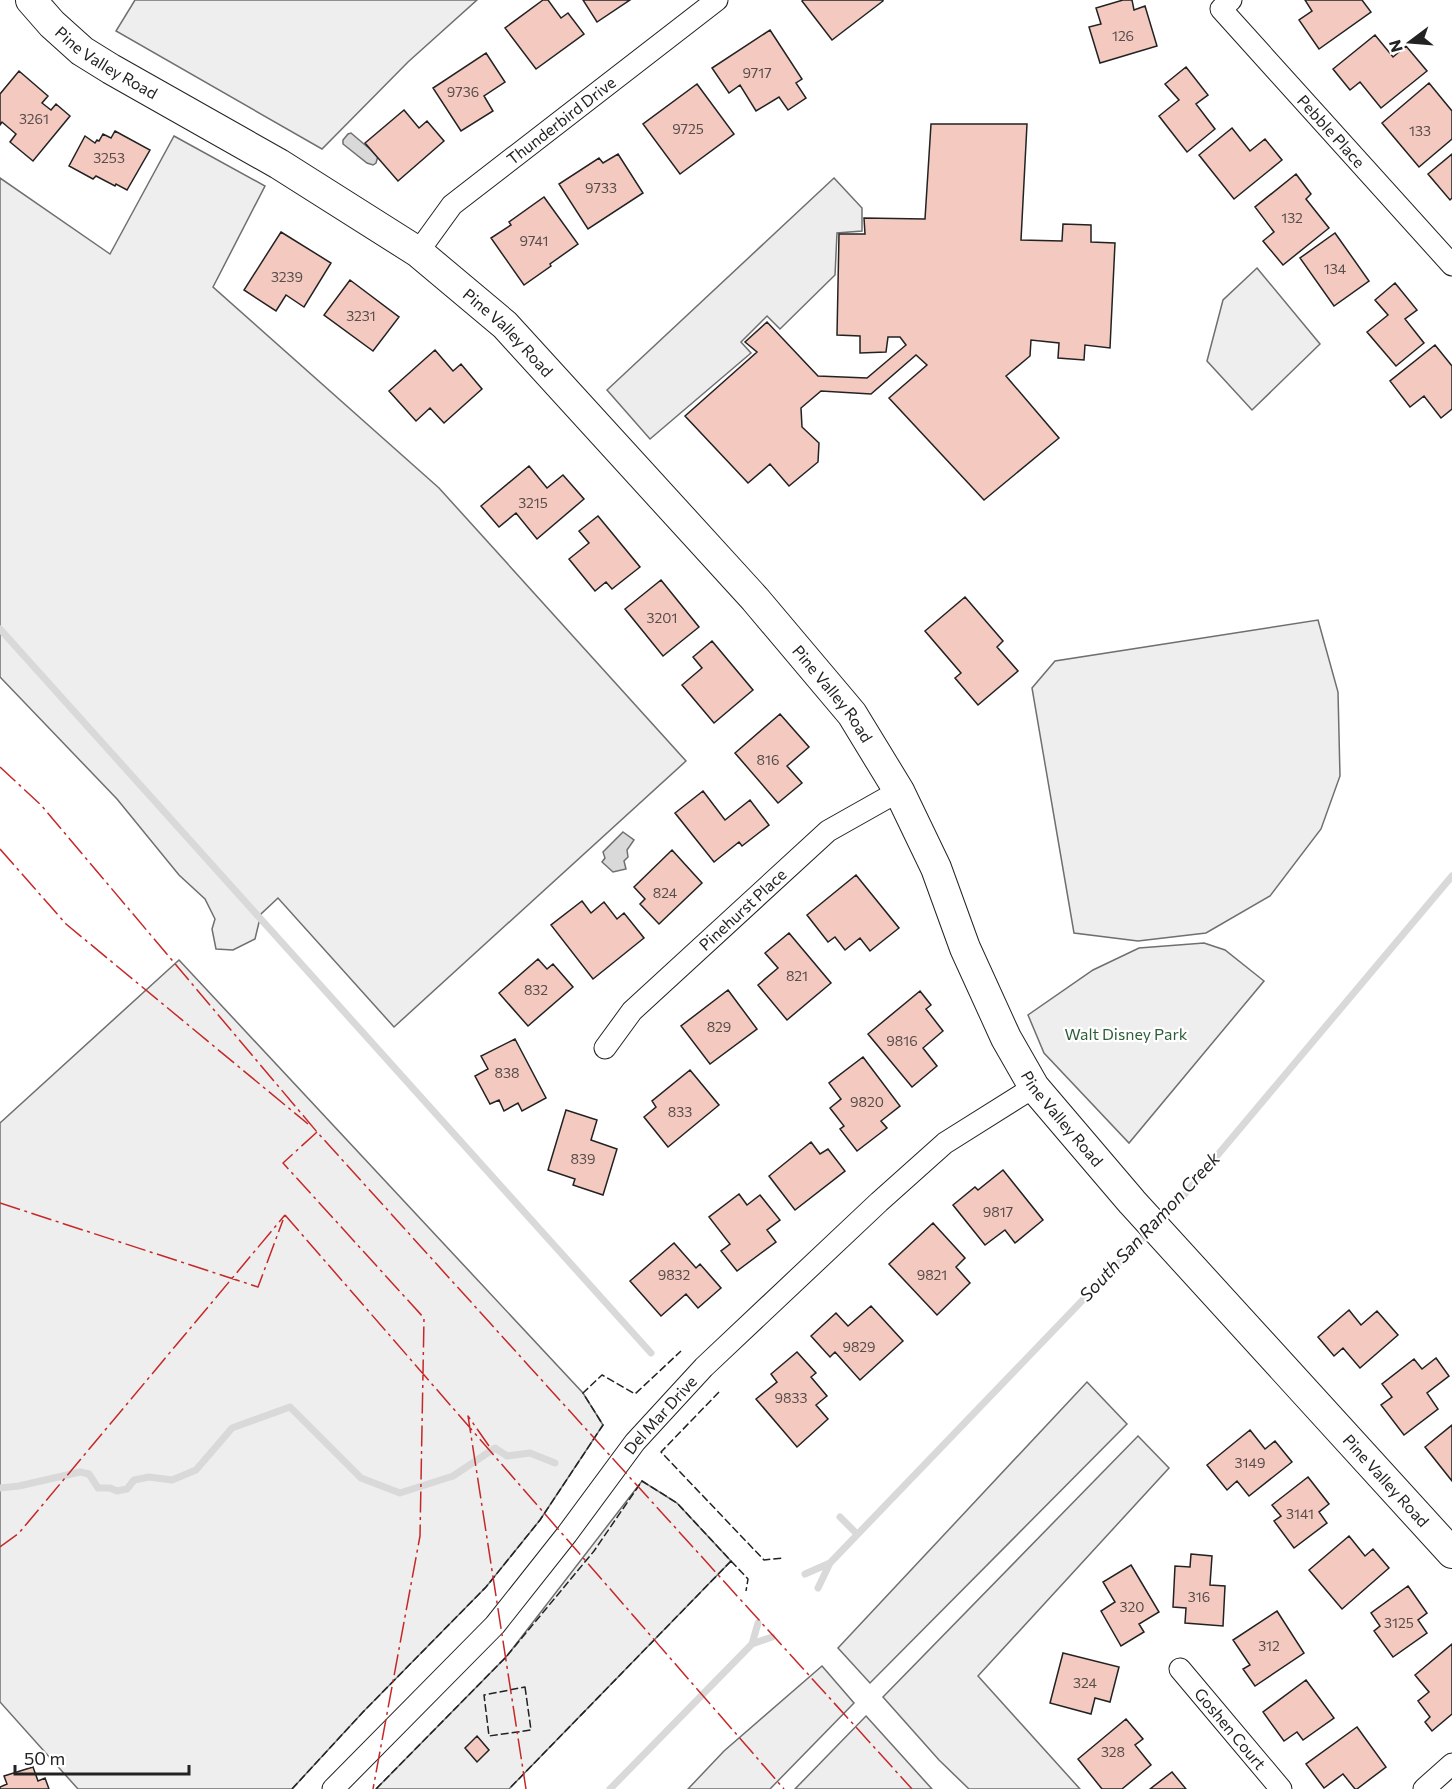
<svg xmlns="http://www.w3.org/2000/svg" width="1452" height="1789" font-family="Commissioner,sans-serif">
<rect width="100%" height="100%" fill="#fff"/>
<path fill="#eee" stroke="#6f6f6f" stroke-width="1.5" d="M135,0H477L408,62L322,149L116,31Z
M174,136L265,186L213,287L439,488L686,761L394,1027L278,898L261,914L255,939L233,950L216,949L212,929L215,919L205,899L179,875L117,799L0,677V178L110,254Z
M1257,268L1320,344L1252,410L1207,361L1223,300Z
M1318,620L1338,692L1340,776L1321,829L1270,896L1206,933L1138,941L1074,933L1032,688L1055,661Z
M1204,943L1225,950L1264,981L1129,1143L1044,1053L1028,1015L1093,970L1139,948Z
M179,960L583,1393L603,1425L540,1520L486,1587L363,1712L292,1789H78L0,1702V1123Z
M1087,1382L1127,1424L870,1683L838,1648Z
M1138,1436L1169,1468L978,1676L1080,1789H969L939,1760L883,1697Z
M642,1481L677,1503L731,1561L509,1789H376L506,1657Z
M822,1666L854,1703L770,1789H688L724,1751Z
M866,1716L932,1789H795Z"/>
<path fill="#ededed" stroke="#6f6f6f" stroke-width="1.5" d="M834,178L862,208V231L837,233L835,275L780,329L767,316L741,342L751,353L650,439L607,390Z"/>
<path fill="#d9d9d9" stroke="#6f6f6f" stroke-width="1.5" d="M351,133L378,156L376,163L373,165L367,163L343,144V140L348,134Z
M623,832L634,840L627,850L628,857L624,861L626,869L613,872L602,862L605,858L603,852Z"/>
<g fill="none" stroke-linecap="round" stroke-linejoin="round">
<path stroke="#d9d9d9" stroke-width="7" d="M0,629L651,1353
M1160,1220L1184,1195L1452,876
M0,1488L19,1486L80,1472L89,1474L98,1488H110L117,1491L127,1489L134,1480L149,1477L172,1480L196,1470L232,1428L290,1407L361,1478L400,1493L453,1476L495,1448L507,1456L530,1453L555,1463
M840,1517L857,1534
M805,1574L830,1563L1150,1230
M818,1588L830,1563
M752,1644L772,1637
M610,1789L752,1644L758,1623"/>
</g>
<path fill="#f3c9c0" stroke="#222" stroke-width="1.5" d="M543,0H548L561,18L568,13L584,34L536,69L505,28Z
M583,0H630L597,22Z
M803,0H883V1L832,40L802,1Z
M1123,0H1132L1134,10L1145,6L1157,46L1100,63L1089,27L1101,24L1096,8Z
M1305,0H1362L1371,12L1319,49L1299,20L1312,11Z
M770,30L802,79L796,83L806,98L788,110L779,97L756,111L740,85L729,93L712,68Z
M1375,35L1393,57L1406,46L1427,71L1381,108L1360,82L1350,90L1333,69Z
M486,53L505,82L484,96L493,111L461,131L433,88Z
M1186,67L1208,95L1196,104L1215,129L1187,152L1159,116L1179,100L1165,84Z
M19,71L48,96L42,103L51,110L56,104L70,116L33,161L10,142L16,134L2,122L0,125V94Z
M1429,83L1452,111V139L1419,167L1382,123Z
M697,84L734,134L680,174L643,124Z
M404,110L419,128L427,121L444,141L398,181L365,143Z
M931,124H1027L1021,240L1062,241L1063,224L1091,225V242L1115,243L1110,348L1085,345L1084,360L1058,358L1059,343L1031,340L1030,356L1006,376L1059,438L984,500L889,398L927,365L916,355L871,394L821,391L801,408L802,427L819,443L818,462L789,486L770,464L748,483L685,416L757,352L745,342L767,322L818,376L867,378L906,345L900,337H888L886,352L860,353V336L837,335L839,234H865L864,218L925,219Z
M1232,128L1250,151L1265,139L1282,160L1234,199L1199,155Z
M115,131L150,150L127,190L116,184L115,186L96,176L93,179L69,166L85,136L95,143L97,140L99,141L103,134L111,138Z
M618,154L643,193L588,229L559,184L599,158L603,163Z
M1452,154V198L1450,200L1428,174Z
M1296,174L1311,194L1306,199L1329,228L1283,265L1263,241L1274,232L1255,207Z
M544,197L578,244L550,264L551,266L524,285L491,238L511,225L509,222Z
M281,232L331,263L304,307L286,295L276,311L244,290Z
M1335,233L1369,281L1334,306L1300,258Z
M350,280L399,317L373,351L324,315Z
M1395,283L1417,310L1405,319L1424,343L1396,366L1367,332L1388,315L1375,300Z
M1435,345L1452,366V409L1441,418L1424,396L1410,407L1390,381Z
M435,350L453,371L461,364L482,389L444,423L430,408L416,421L389,391Z
M529,466L547,488L563,475L584,499L537,539L516,513L499,527L481,506Z
M598,516L640,567L612,589L606,582L595,591L569,559L589,543L579,531Z
M661,580L699,627L663,656L625,609Z
M965,597L1003,641L997,647L1018,671L978,705L955,678L961,673L925,631Z
M712,641L753,690L714,723L682,685L702,668L693,657Z
M780,714L809,747L787,766L802,783L778,803L735,753Z
M703,791L725,820L750,800L769,825L742,846L739,842L714,862L675,813Z
M672,850L702,883L659,924L640,904L645,899L634,887Z
M856,875L899,928L870,951L860,938L845,950L835,937L828,942L807,915Z
M582,901L591,913L604,902L617,919L624,913L644,938L593,979L551,925Z
M789,933L831,983L787,1020L758,985L778,968L765,953Z
M538,959L547,969L553,964L573,987L528,1026L499,993Z
M728,990L757,1029L710,1064L681,1026Z
M920,991L931,1005L926,1009L943,1031L923,1048L937,1066L912,1087L868,1034Z
M515,1039L546,1098L522,1111L518,1103L504,1111L499,1100L490,1104L475,1076L488,1069L481,1056Z
M863,1057L900,1106L881,1121L887,1128L857,1151L840,1129L844,1126L830,1108L841,1099L829,1083Z
M690,1070L719,1105L668,1147L644,1117L656,1107L652,1101Z
M566,1110L597,1120L591,1140L617,1149L603,1195L573,1185L575,1179L548,1170Z
M811,1142L820,1154L828,1149L845,1171L795,1210L769,1176Z
M1003,1170L1043,1220L1015,1243L1005,1230L985,1245L953,1205L975,1187L978,1190Z
M739,1194L747,1205L760,1195L780,1220L767,1230L776,1242L737,1271L721,1251L730,1244L709,1217Z
M933,1223L965,1258L956,1267L970,1283L937,1315L889,1264Z
M674,1243L696,1268L700,1264L721,1288L698,1308L686,1294L661,1316L630,1281Z
M871,1306L903,1341L860,1380L835,1352L830,1357L811,1336L836,1313L848,1326Z
M1349,1310L1361,1325L1377,1311L1398,1335L1360,1368L1343,1348L1334,1356L1318,1337Z
M797,1352L816,1373L811,1377L827,1396L816,1405L828,1419L797,1447L756,1399L777,1382L771,1374Z
M1436,1358L1449,1376L1427,1393L1438,1409L1404,1435L1381,1405L1392,1397L1382,1384L1414,1359L1422,1369Z
M1452,1425V1481L1425,1447Z
M1250,1430L1265,1449L1275,1441L1292,1462L1249,1496L1237,1481L1227,1490L1207,1465Z
M1308,1477L1329,1504L1319,1512L1327,1523L1294,1548L1274,1521L1281,1516L1272,1505Z
M1349,1536L1365,1556L1373,1549L1389,1568L1342,1609L1309,1570Z
M1191,1554L1212,1556L1210,1585L1225,1586L1223,1626L1185,1623L1186,1608L1173,1607L1175,1566L1190,1567Z
M1131,1565L1159,1612L1139,1624L1144,1632L1121,1646L1101,1611L1115,1602L1103,1582Z
M1408,1586L1427,1613L1418,1620L1427,1633L1393,1657L1374,1631L1380,1626L1371,1613Z
M1277,1611L1304,1653L1255,1686L1243,1669L1250,1665L1233,1640Z
M1452,1644V1714L1432,1731L1425,1722L1430,1717L1418,1701L1429,1692L1415,1675Z
M1063,1653L1119,1667L1110,1702L1095,1698L1091,1714L1050,1703Z
M1306,1680L1334,1718L1303,1740L1297,1732L1284,1741L1263,1712Z
M1126,1719L1143,1739L1135,1745L1151,1765L1122,1789H1102L1078,1759Z
M1357,1727L1386,1767L1357,1789H1355L1343,1774L1324,1788L1306,1764Z
M477,1736L489,1750L477,1762L465,1748Z
M33,1767L38,1781L45,1778L49,1789H0V1787L7,1784L4,1776Z
M1172,1772L1186,1789H1150Z"/>
<g fill="none" stroke-linecap="round" stroke-linejoin="round">
<g stroke="#222" stroke-width="23">
<g id="street">
<path id="s1" d="M1231,0L1221,9L1452,265"/>
<path id="s2" d="M418,252L452,205L717,0"/>
<path id="s3" d="M605,1048L632,1011L828,831L899,791"/>
<path id="s4" d="M1180,1669L1281,1789"/>
<path id="s5" d="M333,1789L495,1625L567,1534L635,1442L704,1367L879,1202L945,1143L1034,1087"/>
<path d="M1424,1789L1452,1764"/>
</g>
</g>
<g stroke="#222" stroke-width="32">
<g id="secondary">
<path id="s6" d="M31,0L52,24L82,51L111,69L279,164L418,252L505,325L755,599L852,714L899,791L936,868L965,948L1006,1038L1034,1087L1132,1202L1452,1553"/>
</g>
</g>
<use href="#street" stroke="#fff" stroke-width="21"/>
<use href="#secondary" stroke="#fff" stroke-width="30"/>
<path stroke="#222" stroke-width="1.5" stroke-dasharray="8 3" stroke-linecap="butt" d="M719,1392L661,1452L764,1560L783,1558
M731,1561L748,1579L746,1591
M525,1687L531,1730L489,1736L484,1695Z
M292,1789L363,1712L486,1587L540,1520L603,1425L583,1393L602,1375L635,1394L681,1351
M376,1789L506,1657L594,1551L642,1481L677,1503L731,1561L509,1789"/>
<path stroke="#c62828" stroke-width="1.5" stroke-dasharray="21 4.5 3 4.5" stroke-linecap="butt" d="M0,767L41,805L317,1132L912,1789
M0,849L66,924L308,1124
M317,1132L283,1163L424,1318L420,1536L373,1789
M0,1203L258,1287L283,1220
M285,1215L784,1789
M489,1446L468,1416L526,1789
M0,1547L19,1533L285,1215"/>
</g>
<g text-anchor="middle" stroke-width="4.5" stroke-linejoin="round" paint-order="stroke">
<g font-size="14" fill="#564c4a">
<text x="1123" y="41">126</text>
<text x="757" y="78">9717</text>
<text x="463" y="97">9736</text>
<text x="34" y="124">3261</text>
<text x="688" y="134">9725</text>
<text x="1420" y="136">133</text>
<text x="109" y="163">3253</text>
<text x="601" y="193">9733</text>
<text x="1292" y="223">132</text>
<text x="534" y="246">9741</text>
<text x="1335" y="274">134</text>
<text x="287" y="282">3239</text>
<text x="361" y="321">3231</text>
<text x="533" y="508">3215</text>
<text x="662" y="623">3201</text>
<text x="768" y="765">816</text>
<text x="665" y="898">824</text>
<text x="797" y="981">821</text>
<text x="536" y="995">832</text>
<text x="719" y="1032">829</text>
<text x="902" y="1046">9816</text>
<text x="507" y="1078">838</text>
<text x="867" y="1107">9820</text>
<text x="680" y="1117">833</text>
<text x="583" y="1164">839</text>
<text x="998" y="1217">9817</text>
<text x="674" y="1280">9832</text>
<text x="932" y="1280">9821</text>
<text x="859" y="1352">9829</text>
<text x="791" y="1403">9833</text>
<text x="1250" y="1468">3149</text>
<text x="1300" y="1519">3141</text>
<text x="1199" y="1602">316</text>
<text x="1132" y="1612">320</text>
<text x="1399" y="1628">3125</text>
<text x="1269" y="1651">312</text>
<text x="1085" y="1688">324</text>
<text x="1113" y="1757">328</text>
</g>
<g font-size="16" fill="#222" stroke="#fff">
<text dy="6" stroke="none"><textPath href="#s6" startOffset="99">Pine Valley Road</textPath></text>
<text dy="6" stroke="none"><textPath href="#s2" startOffset="196">Thunderbird Drive</textPath></text>
<text dy="6" stroke="none"><textPath href="#s1" startOffset="178">Pebble Place</textPath></text>
<text dy="6" stroke="none"><textPath href="#s6" startOffset="585">Pine Valley Road</textPath></text>
<text dy="6" stroke="none"><textPath href="#s6" startOffset="1071">Pine Valley Road</textPath></text>
<text dy="6" stroke="none"><textPath href="#s3" startOffset="196">Pinehurst Place</textPath></text>
<text dy="6" stroke="none"><textPath href="#s6" startOffset="1557">Pine Valley Road</textPath></text>
<text dy="6" stroke="none"><textPath href="#s5" startOffset="498">Del Mar Drive</textPath></text>
<text dy="6" stroke="none"><textPath href="#s6" startOffset="2043">Pine Valley Road</textPath></text>
<text dy="6" stroke="none"><textPath href="#s4" startOffset="78">Goshen Court</textPath></text>
</g>
<g font-size="16" fill="#2f5e38" stroke="#fff">
<text x="1126" y="1040">Walt Disney Park</text>
</g>
<g font-size="18" font-style="italic" fill="#222" stroke="#fff">
<text transform="translate(1150 1227) rotate(-47)" y="6">South San Ramon Creek</text>
</g>
</g>
<g transform="translate(1410 42) rotate(254)" stroke="#ffffff" stroke-width="4.5" paint-order="stroke">
<path d="M0-4.5L10 22L0 15L-10 22Z" fill="#222222"/>
<text y="-9" font-size="16" font-weight="bold" text-anchor="middle" fill="#222222">N</text>
</g>
<path d="M15 1765v9h174v-9" fill="none" stroke="#222222" stroke-width="3"/>
<text x="24" y="1765" font-size="18" fill="#222222" stroke="#ffffff" stroke-width="4.5" paint-order="stroke">50 m</text>
</svg>
